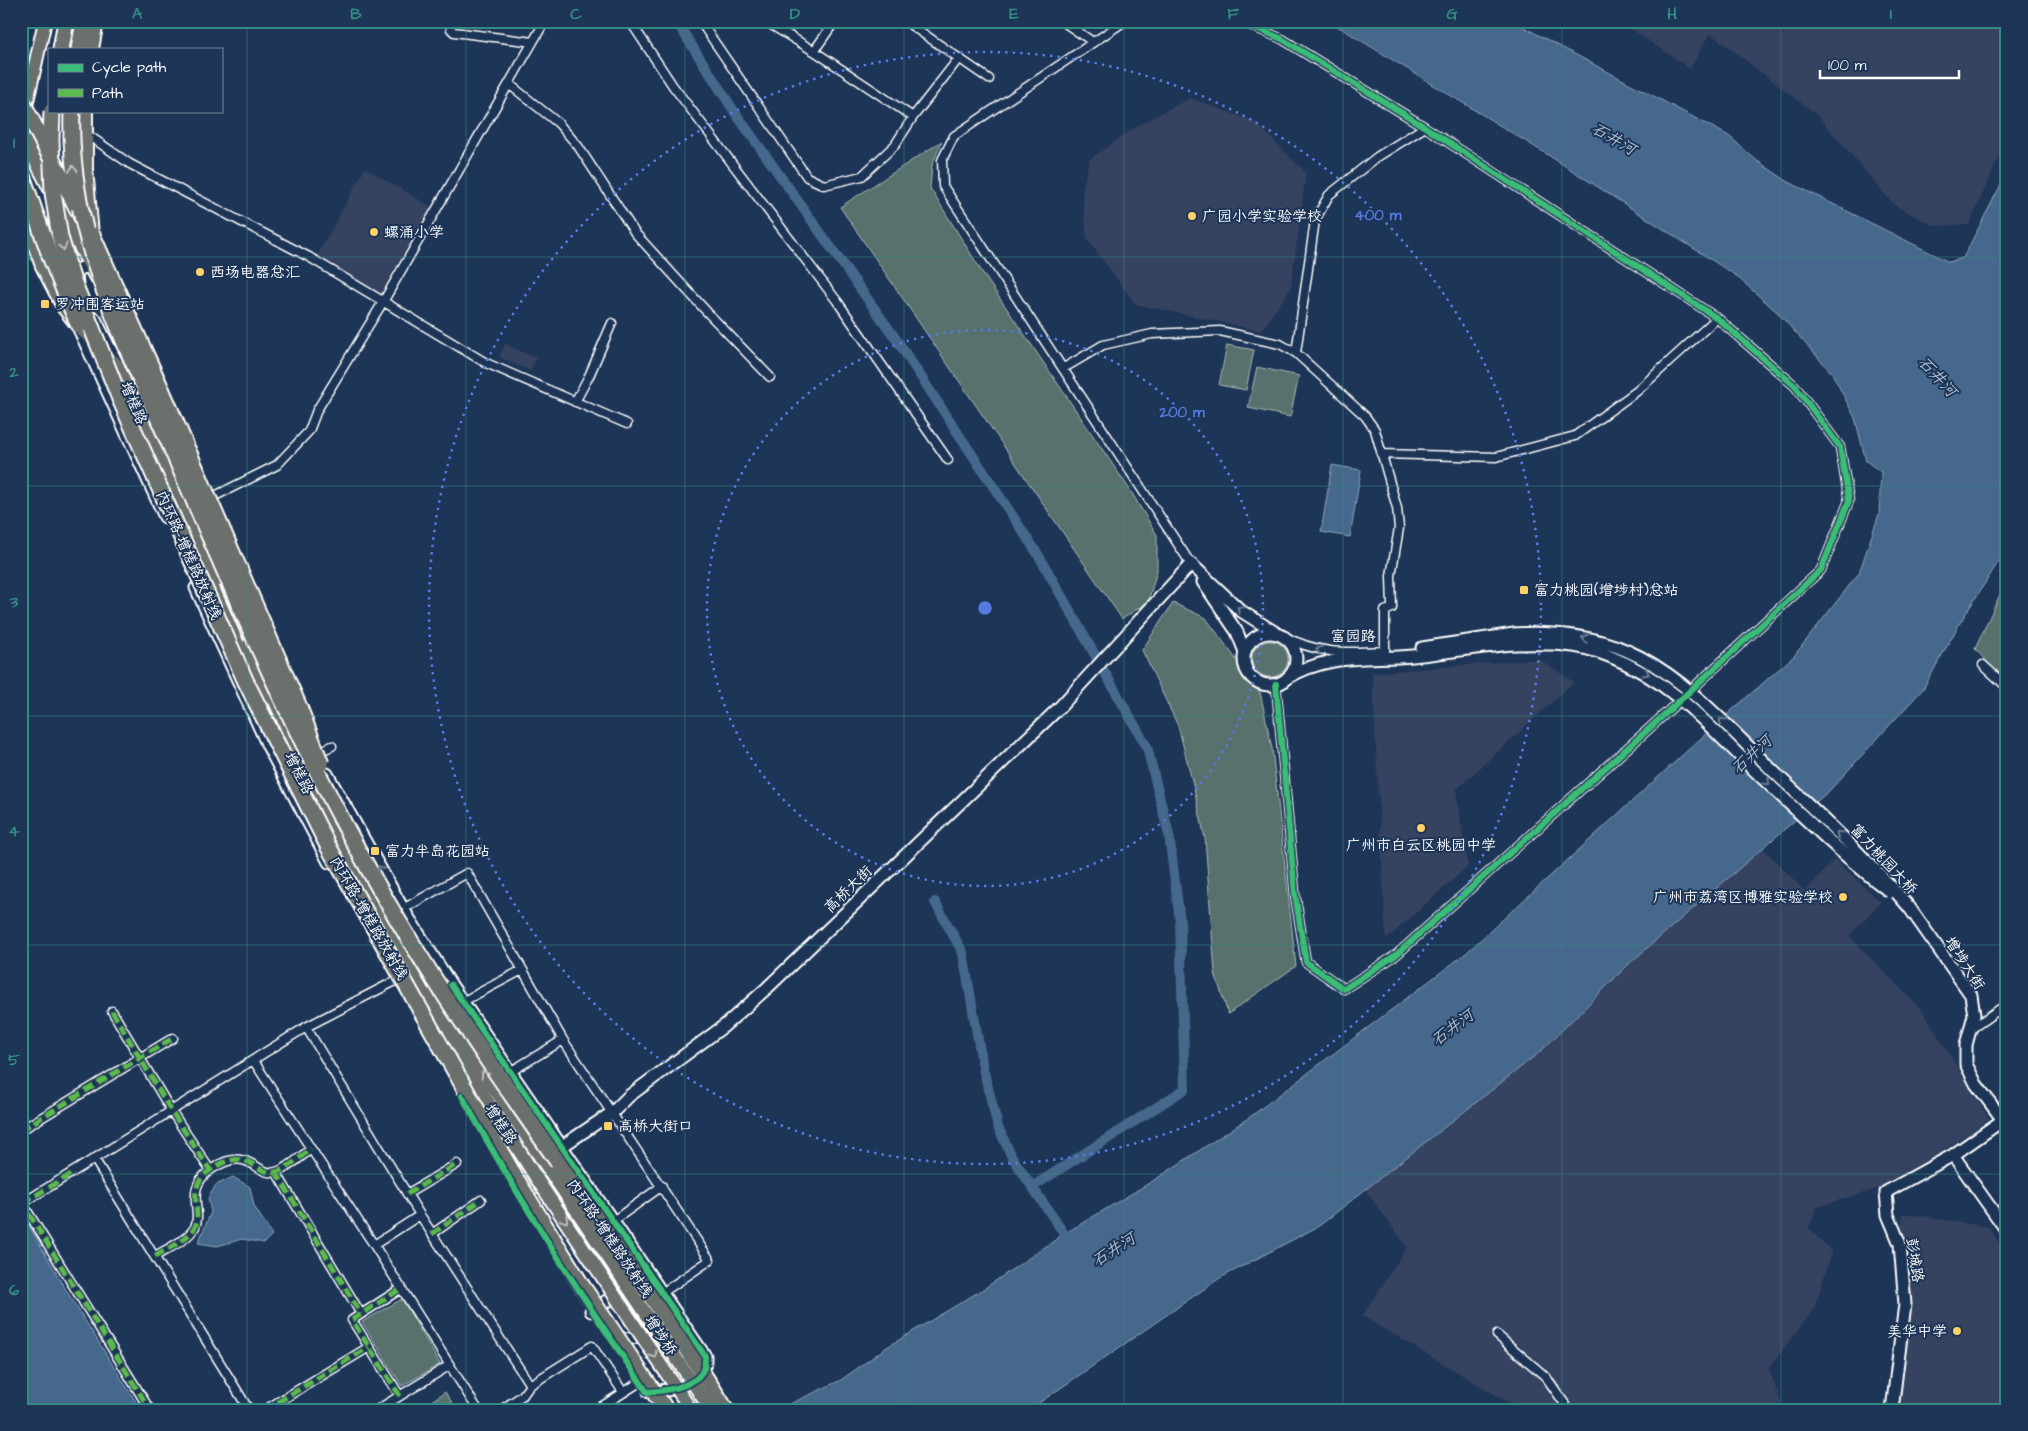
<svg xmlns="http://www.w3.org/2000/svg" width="2028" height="1431" font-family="'Architects Daughter','LXGW WenKai TC',sans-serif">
<rect width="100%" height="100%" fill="#1d3557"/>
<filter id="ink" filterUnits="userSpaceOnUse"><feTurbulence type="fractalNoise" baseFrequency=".02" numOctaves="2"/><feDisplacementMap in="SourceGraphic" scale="10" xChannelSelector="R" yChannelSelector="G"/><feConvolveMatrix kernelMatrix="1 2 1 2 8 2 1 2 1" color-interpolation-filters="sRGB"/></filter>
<g filter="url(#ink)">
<path fill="#344260" d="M1620,21H2007V139L1969,225L1934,226L1894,205L1818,116L1710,33L1690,69Z
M1190,98L1256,122L1306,173L1291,288L1261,331L1135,304L1087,239L1082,192L1089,160L1135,127Z
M365,168L432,207L381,294L317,256Z
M505,344L536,358L530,371L499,357Z
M1539,659L1574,682L1456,790L1468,866L1386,940L1372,673Z
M1763,848L1805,891L1834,859L1881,902L1849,936L1923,1011L1989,1119L1899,1182L1817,1207L1809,1228L1832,1252L1814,1309L1769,1368L1782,1406L1779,1410H1521L1362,1316L1407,1247L1365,1190L1540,1052L1631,962Z
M1903,1213L1989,1227L2007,1256V1410H1896L1910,1296L1908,1262L1900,1233Z"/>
<path fill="#58716d" stroke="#acb8b6" d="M942,141L932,165L930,188L984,275L1130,490L1157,535V571L1148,602L1122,619L840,207Z
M1227,345L1254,350L1246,390L1219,385Z
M1257,367L1299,376L1290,417L1248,408Z
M2007,579V683L1975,649Z
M1173,603L1206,618L1260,692L1272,748L1296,966L1228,1014L1215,973L1205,838L1194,788L1178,726L1142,650Z
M1252 659a18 18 0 1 1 36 0a18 18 0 1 1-36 0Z
M402,1299L440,1364L402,1386L362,1322Z
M445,1392L457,1410H418Z"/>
<path fill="#45688c" stroke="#8fa4ba" d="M1329,21H1512L1729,136L1756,160L1787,181L1949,262L1963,258L2007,173V535L2004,553L1961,621L1923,689L1830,790L1631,962L1540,1052L1319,1226L1220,1278L1029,1410H777L841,1380L887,1347L985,1288L1064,1234L1156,1179L1250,1117L1465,954L1723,718L1794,656L1859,573L1879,514L1881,472L1866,461L1855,418L1832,373L1777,312L1735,275L1548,155Z
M1332,465L1361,470L1350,537L1321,532Z
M233,1177L250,1187L254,1206L272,1235L264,1243L242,1239L217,1246L198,1243L211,1212L208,1198L216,1185Z
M21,1212L68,1293L141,1410H21Z"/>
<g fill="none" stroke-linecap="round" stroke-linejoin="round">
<path stroke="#45688c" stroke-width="10" d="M676,21L734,111L896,339L1039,556L1147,747L1169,835L1180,921L1185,1089L1032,1187
M935,902L963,953L983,1068L998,1127L1012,1157L1071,1244"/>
<g stroke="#fff" stroke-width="11">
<path id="street" d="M450,21L451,29L454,32L533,42
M630,21L673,86L837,301L948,460
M700,21L807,177L824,185L862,176L895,145L913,117L959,58
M765,21L814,51
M835,21L814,51L913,117
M905,21L989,79
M1062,21L1093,42
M1125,21L954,136L942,160L943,186L1191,564
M1240,21L1282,39L1425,127L1717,318L1795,386L1840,447L1849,501L1821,570L1652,726L1396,955L1344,989L1306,962L1295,894L1276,684
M509,84L558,123L578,146L635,233L707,312L770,377
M85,133L130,164L309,257L486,363L627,424
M1296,353L1315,220L1329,195L1377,157L1425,127
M1064,368L1103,345L1152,334L1220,331L1280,344L1296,353L1365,416L1375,430L1397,508L1399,528L1391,576L1392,608L1385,611V651C1343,653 1320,655 1281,635
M575,402L589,376L612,323
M1381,454L1496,457L1575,436L1637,391L1717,318
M207,500L277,465L309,431L317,410L383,302L545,21
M1983,665L2007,687
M316,753L332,746
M403,909L467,873L563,1040L710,1260L662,1293
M460,1003L522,970
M112,1011L172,1112L210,1170
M306,1027L420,1215L530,1385
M1971,1029L2007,1004
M253,1060L374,1245L478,1410
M510,1072L563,1040
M21,1130L173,1038
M95,1160L249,1410
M276,1172L361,1314
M407,1194L457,1164
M21,1201L150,1410
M23,1203L306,1027L403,977
M613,1221L662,1186
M432,1234L481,1200
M374,1245L420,1215
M155,1256C167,1249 188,1240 195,1227C203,1210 183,1188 212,1169C249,1144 256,1177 276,1172C288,1169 301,1156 311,1149
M1497,1335L1546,1377L1569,1410
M400,1396L352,1320L402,1288
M265,1410L369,1347
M377,1410L450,1365
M501,1410L523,1395L530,1385L592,1346L623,1392
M596,1410L640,1382"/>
</g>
<g stroke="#fff" stroke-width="15">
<path id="secondary" d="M77,285L76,272L79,269L90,266
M95,319L117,363
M79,329L165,517
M1191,564L1241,611L1276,633
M1203,582L1237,632L1245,652
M196,588L268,746L329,862
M1244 659a26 26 0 1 1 52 0a26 26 0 1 1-52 0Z
M1422,648L1514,634
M1287,678C1330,653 1365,660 1413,656C1447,653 1481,646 1515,644
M327,774L403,909L451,985L705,1356C705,1360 705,1365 704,1369C696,1387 666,1391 649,1392
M561,1147L613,1112L629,1096L724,1026L767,988L1059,708L1191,564
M1953,1155L2007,1231
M591,1311L636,1282
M614,1338C633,1342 647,1334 656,1317
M1892,1410L1905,1304L1900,1244L1888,1215L1886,1192L1953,1155L2003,1120L1976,1084L1966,1064V1045L1974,1015L1971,995L1909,907"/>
</g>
<g stroke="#fff" stroke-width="16">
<path id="primary" d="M92,49L97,21
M86,111V169L92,234
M21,128L45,21
M21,133L95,276
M21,209L42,266L63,307L77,325L118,366L214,590L263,701
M149,415L220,580
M249,644L292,739L331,815
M317,808L463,1062L537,1179
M434,992L481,1069L551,1173"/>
</g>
<g stroke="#fff" stroke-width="19">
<path id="highway" d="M61,49L66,21
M79,49L84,21"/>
</g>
<use href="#street" stroke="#1d3557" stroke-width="8"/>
<use href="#secondary" stroke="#1d3557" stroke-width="11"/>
<use href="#primary" stroke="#6c706d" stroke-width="12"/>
<use href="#highway" stroke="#6c706d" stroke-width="15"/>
<g stroke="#fff" stroke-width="15" stroke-linecap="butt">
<path id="secondary-bridge" d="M1514,634C1558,631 1600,636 1640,657C1691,684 1731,730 1772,770C1819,815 1867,858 1909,907
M1515,644C1547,643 1579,643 1609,656C1670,680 1708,725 1754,770C1798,812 1842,855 1890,892"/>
</g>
<g stroke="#fff" stroke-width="16" stroke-linecap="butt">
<path id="primary-bridge" d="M551,1173L711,1410
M537,1179L691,1410"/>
</g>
<g stroke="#fff" stroke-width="19" stroke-linecap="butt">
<path id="highway-bridge" d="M21,100L74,202
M52,111L51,140L53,193L60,237L72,278L120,399L246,682L328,846L516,1179L582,1286L666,1410
M72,111C67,236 126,343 174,454C244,617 313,780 405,932C505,1096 624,1248 726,1410
M21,173L52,261L79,326
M92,235L162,391L299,707L321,764"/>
</g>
<use href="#secondary-bridge" stroke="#1d3557" stroke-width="11"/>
<use href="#primary-bridge" stroke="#6c706d" stroke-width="12"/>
<use href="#highway-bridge" stroke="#6c706d" stroke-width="15"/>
<path stroke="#5cbc4b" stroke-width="5" stroke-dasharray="10 5" stroke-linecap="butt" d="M112,1011L172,1112L210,1170
M21,1130L173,1038
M276,1172L361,1314
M407,1194L457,1164
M21,1201L150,1410
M23,1203L73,1173
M432,1234L481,1200
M155,1256C167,1249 188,1240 195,1227C203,1210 183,1188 212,1169C249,1144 256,1177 276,1172C288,1169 301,1156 311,1149
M400,1396L352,1320L402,1288
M265,1410L369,1347"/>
<g stroke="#1d3557" stroke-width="9">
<path id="cycleway" d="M1240,21L1282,39L1425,127L1717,318L1795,386L1840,447L1849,501L1821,570L1652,726L1396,955L1344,989L1306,962L1295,894L1276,684
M451,985L705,1356C705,1360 705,1365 704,1368C697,1388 664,1391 647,1392C581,1296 518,1199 462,1096"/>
</g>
<use href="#cycleway" stroke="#3abd76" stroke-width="6"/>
</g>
<defs><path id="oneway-chevron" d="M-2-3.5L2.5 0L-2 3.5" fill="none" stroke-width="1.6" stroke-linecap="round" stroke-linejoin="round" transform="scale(1.25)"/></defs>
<g stroke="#bdbfbd">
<use href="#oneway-chevron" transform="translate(73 169) rotate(-95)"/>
<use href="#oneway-chevron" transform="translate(63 247) rotate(77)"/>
<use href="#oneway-chevron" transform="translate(484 1074) rotate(-123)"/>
<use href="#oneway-chevron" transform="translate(565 1220) rotate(56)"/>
<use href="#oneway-chevron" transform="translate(654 1355) rotate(56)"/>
</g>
<g stroke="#6c7c92">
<use href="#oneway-chevron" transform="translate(1240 609) rotate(-140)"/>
<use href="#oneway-chevron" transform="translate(1585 638) rotate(-167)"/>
<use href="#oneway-chevron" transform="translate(1319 650) rotate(-166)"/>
<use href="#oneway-chevron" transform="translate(1646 673) rotate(28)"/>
<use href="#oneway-chevron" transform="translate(1722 721) rotate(-136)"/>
<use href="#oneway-chevron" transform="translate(1767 782) rotate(44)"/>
<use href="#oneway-chevron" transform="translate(1839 834) rotate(-137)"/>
<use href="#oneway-chevron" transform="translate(380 869) rotate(-120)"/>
</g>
</g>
<path fill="none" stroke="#338b84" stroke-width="1" stroke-opacity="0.55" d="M247,21V1410M466,21V1410M685,21V1410M904,21V1410M1124,21V1410M1343,21V1410M1562,21V1410M1781,21V1410M21,257H2007M21,486H2007M21,716H2007M21,945H2007M21,1174H2007"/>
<g fill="none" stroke="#567ae2" stroke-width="2.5" stroke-dasharray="2.5 5">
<circle cx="985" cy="608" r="278"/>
<circle cx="985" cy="608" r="556"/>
</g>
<g fill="#ffd166" stroke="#1d3557" stroke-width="2">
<circle cx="1192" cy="216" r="5"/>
<circle cx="374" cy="232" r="5"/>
<circle cx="200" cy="272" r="5"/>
<rect x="40" y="299" width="10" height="10" rx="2.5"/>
<rect x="1519" y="585" width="10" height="10" rx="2.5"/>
<circle cx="1421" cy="828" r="5"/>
<rect x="370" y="846" width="10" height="10" rx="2.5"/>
<circle cx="1843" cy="897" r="5"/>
<rect x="603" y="1121" width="10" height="10" rx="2.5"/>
<circle cx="1957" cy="1331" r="5"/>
</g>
<g text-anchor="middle" stroke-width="4" stroke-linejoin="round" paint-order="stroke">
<g font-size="15" fill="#fff" stroke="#1d3557" text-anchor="start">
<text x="1202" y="221">广园小学实验学校</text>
<text x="384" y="237">螺涌小学</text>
<text x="210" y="277">西场电器总汇</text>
<text x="55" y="309">罗冲围客运站</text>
<text x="1534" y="595">富力桃园(增埗村)总站</text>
<text x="1421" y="850" text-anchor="middle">广州市白云区桃园中学</text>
<text x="385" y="856">富力半岛花园站</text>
<text x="1833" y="902" text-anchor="end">广州市荔湾区博雅实验学校</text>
<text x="618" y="1131">高桥大街口</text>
<text x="1947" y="1336" text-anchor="end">美华中学</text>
</g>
<g font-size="15" fill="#fff" stroke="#1d3557">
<text transform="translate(134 403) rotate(67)" y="5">增槎路</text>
<text transform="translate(189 555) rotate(66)" y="5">内环路-增槎路放射线</text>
<text x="1353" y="641">富园路</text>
<text transform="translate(299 773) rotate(63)" y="5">增槎路</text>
<text transform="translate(1884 859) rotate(47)" y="5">富力桃园大桥</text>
<text transform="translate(848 889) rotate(-44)" y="5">高桥大街</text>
<text transform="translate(369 918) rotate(60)" y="5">内环路-增槎路放射线</text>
<text transform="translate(1965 963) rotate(57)" y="5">增埗大街</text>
<text transform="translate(501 1124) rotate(57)" y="5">增槎路</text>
<text transform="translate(610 1238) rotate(56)" y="5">内环路-增槎路放射线</text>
<text transform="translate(1915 1260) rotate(81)" y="5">彭城路</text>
<text transform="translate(661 1335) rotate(56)" y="5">增埗桥</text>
</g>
<g font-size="16" font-style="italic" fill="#b5c3d1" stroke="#1d3557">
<text transform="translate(1614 138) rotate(30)" y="6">石井河</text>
<text transform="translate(1938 376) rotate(47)" y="6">石井河</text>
<text transform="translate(1751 754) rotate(-43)" y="6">石井河</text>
<text transform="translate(1452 1027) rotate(-37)" y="6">石井河</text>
<text transform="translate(1113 1249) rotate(-33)" y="6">石井河</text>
</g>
</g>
<circle cx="985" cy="608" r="8" fill="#567ae2" stroke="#1d3557" stroke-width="2.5"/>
<g font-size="15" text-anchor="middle" font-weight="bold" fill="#567ae2" stroke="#1d3557" stroke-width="4" stroke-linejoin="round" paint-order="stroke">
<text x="1378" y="220">400 m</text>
<text x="1182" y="417">200 m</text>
</g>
<rect width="2028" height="1431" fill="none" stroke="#1d3557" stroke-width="55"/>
<rect x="48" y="48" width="175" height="65" fill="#1d3557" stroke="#77869a"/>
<rect x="58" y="64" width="25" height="8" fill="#3abd76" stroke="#77869a"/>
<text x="92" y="72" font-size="15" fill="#ffffff">Cycle path</text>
<rect x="58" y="89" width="25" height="8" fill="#5cbc4b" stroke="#77869a"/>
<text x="92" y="98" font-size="15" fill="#ffffff">Path</text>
<path d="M1820 70v8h139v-8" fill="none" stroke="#ffffff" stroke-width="2.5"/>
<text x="1828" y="70" font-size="15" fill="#ffffff" stroke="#1d3557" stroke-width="4" paint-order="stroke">100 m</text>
<rect x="28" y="28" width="1972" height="1376" fill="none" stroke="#338b84" stroke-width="2"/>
<g font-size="16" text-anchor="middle" font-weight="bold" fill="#338b84">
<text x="137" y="19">A</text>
<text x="356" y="19">B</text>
<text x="576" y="19">C</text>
<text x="795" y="19">D</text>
<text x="1014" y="19">E</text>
<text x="1233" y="19">F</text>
<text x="1452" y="19">G</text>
<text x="1672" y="19">H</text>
<text x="1891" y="19">I</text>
<text x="14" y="148">1</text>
<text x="14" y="377">2</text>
<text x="14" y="607">3</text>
<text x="14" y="836">4</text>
<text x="14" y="1065">5</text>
<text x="14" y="1295">6</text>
</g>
</svg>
